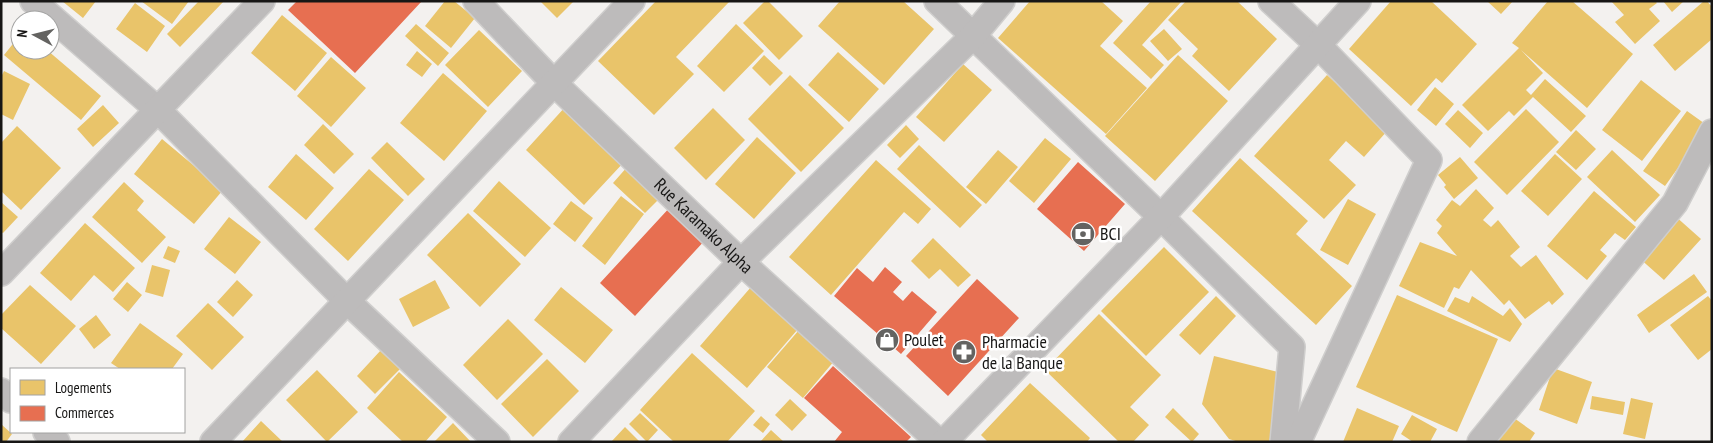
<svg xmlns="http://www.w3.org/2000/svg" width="1713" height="443" font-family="'PT Sans Narrow',sans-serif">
<rect width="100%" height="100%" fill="#f3f1ef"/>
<path fill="#e9c46a" d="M62,1H96L83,18Z
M141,1H189L172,24Z
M199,1H224L180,47L167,34Z
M445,1H454L475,18L451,48L425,26Z
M540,1H574L557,18Z
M656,1H730L676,57L694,74L654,115L598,61Z
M765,1H768L803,36L779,60L743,23Z
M840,1H903L934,29L884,85L818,26Z
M1030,1H1101L1123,21L1100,46L1147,88L1106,134L998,38Z
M1151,1H1182L1142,45L1164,65L1151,79L1113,43Z
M1186,1H1237L1277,39L1229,91L1192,56L1198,49L1168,20Z
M1391,1H1431L1477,44L1442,83L1436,78L1411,106L1349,49Z
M1487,1H1513L1501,14Z
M1548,1H1572L1633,54L1587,108L1521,50L1543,73L1526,90L1531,95L1545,79L1586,116L1571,132L1533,97L1514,116L1509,111L1488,131L1462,105L1519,48L1512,43Z
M1611,1H1655L1657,3L1649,9L1660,21L1635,44L1615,22L1624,15Z
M1663,1H1684L1672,12Z
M1704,1H1707L1712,7V39L1675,71L1653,45Z
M135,3L165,26L147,52L116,29Z
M282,15L327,53L295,91L251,53Z
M416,24L449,53L438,66L405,36Z
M736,24L764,51L724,92L697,66Z
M1164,29L1182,49L1168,61L1150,41Z
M479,30L522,71L488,107L445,65Z
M20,35V50H47L101,96L81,120L4,55Z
M417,51L432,64L422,77L406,65Z
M838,52L879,89L849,122L808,85Z
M764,55L783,73L770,86L752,68Z
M1178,55L1228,101L1155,181L1105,136Z
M331,57L366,88L331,127L297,96Z
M963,64L992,90L944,142L916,117Z
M4,71L30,84L13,120L1,114V77Z
M443,73L487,111L444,161L400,123Z
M790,75L844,128L801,172L748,119Z
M1327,75L1388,130L1364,157L1346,141L1329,160L1356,185L1324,219L1254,156Z
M1641,80L1681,111L1642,161L1602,130Z
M1435,87L1454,104L1436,126L1417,110Z
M103,105L119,123L93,147L77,129Z
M566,106L625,161L584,205L526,150Z
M713,108L745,140L706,180L674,148Z
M1526,109L1559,142L1507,195L1474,162Z
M1458,110L1483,133L1470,148L1445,124Z
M1687,111L1708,126L1665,186L1643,171Z
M323,124L354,154L334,174L304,145Z
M906,125L919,139L900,158L887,145Z
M17,126L61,168L21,210L1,191V143Z
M1576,130L1596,149L1576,170L1556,152Z
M757,137L796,173L754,219L715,184Z
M1045,138L1071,159L1034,203L1009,181Z
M162,139L223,190L194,224L134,174Z
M387,142L425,179L408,196L371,158Z
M919,145L982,205L960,228L897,169Z
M998,150L1018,167L986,204L966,187Z
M1612,150L1660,195L1635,222L1587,177Z
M296,154L334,188L306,220L268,187Z
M1555,154L1582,179L1548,216L1521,191Z
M1460,157L1478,178L1454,199L1444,187L1446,185L1438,175Z
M1240,158L1308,221L1296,234L1352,286L1316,325L1192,211Z
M876,160L931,209L918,224L904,212L831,295L789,257Z
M628,166L661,197L645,213L613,183Z
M369,169L404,200L348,261L314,229Z
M499,181L551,228L525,257L473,211Z
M124,182L144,201L137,210L166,237L142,263L92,217Z
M1476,189L1494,208L1483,220L1491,227L1498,220L1520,247L1510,256L1521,267L1536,255L1564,294L1552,305L1549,301L1525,319L1509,300L1504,305L1471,270L1459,289L1454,287L1444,308L1399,286L1420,242L1457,256L1437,233L1442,226L1436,220L1452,200L1460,206Z
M1594,191L1636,227L1625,240L1615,233L1600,250L1607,256L1587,280L1547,246Z
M621,196L644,214L605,265L582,246Z
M1348,199L1376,214L1348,265L1320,250Z
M571,201L593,218L575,242L553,224Z
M1,202L18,217L3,233L1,232Z
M468,213L521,264L480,307L427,255Z
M1674,215L1701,239L1664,280L1638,257Z
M229,217L261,242L235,274L204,249Z
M85,223L135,268L113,292L94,275L71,301L40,273Z
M933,238L971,275L958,287L940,269L929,279L911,261Z
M168,246L180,251L175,263L163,258Z
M1164,247L1209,292L1146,356L1101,311Z
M152,265L170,270L163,297L145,292Z
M1694,274L1707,292L1649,333L1637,315Z
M237,280L253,295L233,317L217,302Z
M435,280L450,308L413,327L399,299Z
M127,282L142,295L128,312L113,299Z
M30,285L76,326L41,364L1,328V315Z
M561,287L613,330L585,363L534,320Z
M751,287L798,329L747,388L700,346Z
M1397,295L1498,339L1457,432L1356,387Z
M1216,296L1236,316L1200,355L1179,335Z
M1472,296L1503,316L1510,308L1522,324L1510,342L1447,311L1455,297L1469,303Z
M1708,296L1712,301V349L1698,360L1670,325Z
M208,303L244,337L212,370L176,336Z
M1099,314L1161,375L1130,407L1149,425L1133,442H1119L1045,370Z
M96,315L111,335L94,349L79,329Z
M508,319L543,354L497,400L463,365Z
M140,323L183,354L172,369H120L111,363Z
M799,330L835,360L803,398L767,367Z
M381,350L400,369L375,394L357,376Z
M692,353L755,411L727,442H674L640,410Z
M1214,356L1286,374L1269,442H1239L1229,439L1202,404Z
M547,359L579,391L533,437L501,404Z
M1553,368L1592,382L1577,424L1539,410Z
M317,370L358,412L327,442L286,400Z
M399,372L447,417L425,442H403L367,408Z
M1030,383L1090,438L1087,442H988L981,435Z
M1592,396L1625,402L1623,415L1590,409Z
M1631,398L1653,403L1645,439L1623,434Z
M790,399L807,415L792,431L775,415Z
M1173,408L1199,434L1192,442L1165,417Z
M1357,408L1399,426L1392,442H1343Z
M640,413L658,430L647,442L629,424Z
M1412,415L1437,429L1430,442H1413L1401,434Z
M761,416L770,424L763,433L753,425Z
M1514,418L1535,433L1529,442H1497Z
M261,421L283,442H242Z
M453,423L471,442H434Z
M1,424L12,434L6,442H1Z
M625,427L640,442H611Z
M771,430L784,442H760Z"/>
<path fill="#e76f51" d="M297,1H422L355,73L288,10Z
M1078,162L1125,204L1084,251L1037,209Z
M672,205L707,238L635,316L600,283Z
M885,267L902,282L893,292L903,301L912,291L937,312L901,354L834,296L857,268L873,282Z
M977,279L1019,318L948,396L906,356Z
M833,366L911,437L906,442H834L842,432L804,398Z"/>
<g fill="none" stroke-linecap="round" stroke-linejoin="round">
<g stroke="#cfcecd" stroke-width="28">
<g id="street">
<path d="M33,1L158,110L347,301L497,442"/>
<path id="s1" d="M476,1L554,83L741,262L939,442"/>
<path d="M937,1L1161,217L1292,347L1283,442"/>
<path d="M1271,1L1318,45L1429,160L1298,442"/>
<path d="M1,273L262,1"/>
<path d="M1,391L11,400"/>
<path d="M46,432L57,442"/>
<path d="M213,442L632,1"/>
<path d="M571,442L741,262L973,36L1002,1"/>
<path d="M944,442L1161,217L1358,1"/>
<path d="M1480,442L1675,203L1712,132"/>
</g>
</g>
<use href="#street" stroke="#bdbbbb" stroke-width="25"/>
</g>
<defs>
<g id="bank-disc" transform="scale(1.25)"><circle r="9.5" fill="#646361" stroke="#fff"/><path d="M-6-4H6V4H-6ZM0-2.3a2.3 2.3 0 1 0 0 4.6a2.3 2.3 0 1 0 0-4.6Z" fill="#fff"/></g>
<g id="shop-disc" transform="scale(1.25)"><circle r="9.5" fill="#646361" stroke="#fff"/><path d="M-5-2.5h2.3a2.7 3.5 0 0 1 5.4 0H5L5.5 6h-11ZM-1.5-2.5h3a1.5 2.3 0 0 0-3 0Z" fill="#fff"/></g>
<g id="pharmacy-disc" transform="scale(1.25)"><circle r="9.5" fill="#646361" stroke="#fff"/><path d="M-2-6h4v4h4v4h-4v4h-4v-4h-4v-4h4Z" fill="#fff"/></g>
</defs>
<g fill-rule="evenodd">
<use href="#bank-disc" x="1083" y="234"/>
<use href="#shop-disc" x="887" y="340"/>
<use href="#pharmacy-disc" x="964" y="352"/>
</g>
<g text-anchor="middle" stroke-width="5" stroke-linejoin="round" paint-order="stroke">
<g font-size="18" fill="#171615" stroke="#fff">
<text dy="6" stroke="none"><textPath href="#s1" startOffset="320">Rue Karamako Alpha</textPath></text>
</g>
<g font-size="18" fill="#171615" stroke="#fff" text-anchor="start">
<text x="1100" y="240">BCI</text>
<text x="904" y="346">Poulet</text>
<text x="982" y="348">Pharmacie<tspan x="982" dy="21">de la Banque</tspan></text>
</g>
</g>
<rect width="1713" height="443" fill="none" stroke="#171615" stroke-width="5"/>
<rect x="10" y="368" width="175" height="65" fill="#ffffff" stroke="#a2a2a1"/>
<rect x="20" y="380" width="25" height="15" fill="#e9c46a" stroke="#a2a2a1"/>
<text x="55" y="393" font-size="15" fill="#171615">Logements</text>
<rect x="20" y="406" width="25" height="15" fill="#e76f51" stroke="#a2a2a1"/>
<text x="55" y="418" font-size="15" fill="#171615">Commerces</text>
<g transform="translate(35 35) rotate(277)"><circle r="24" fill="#ffffff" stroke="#a2a2a1"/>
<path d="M0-4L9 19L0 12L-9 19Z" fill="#646361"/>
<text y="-8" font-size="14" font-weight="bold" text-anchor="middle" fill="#171615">N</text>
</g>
</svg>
